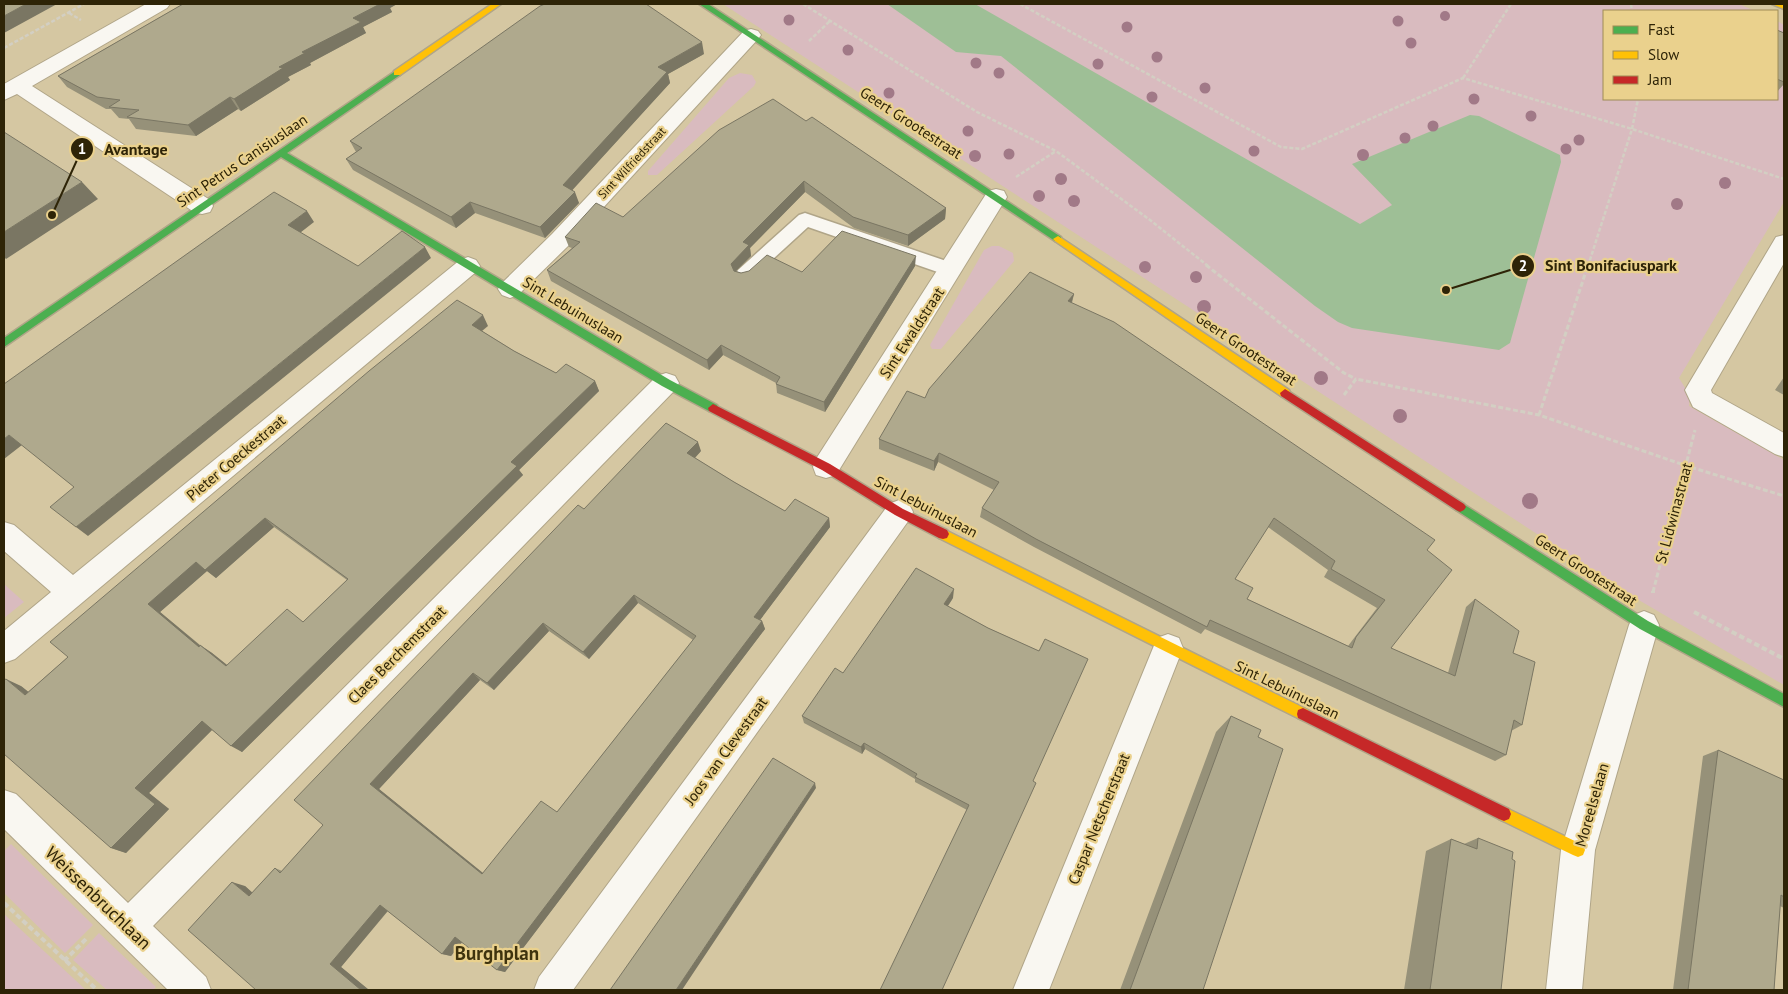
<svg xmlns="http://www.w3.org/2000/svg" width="1788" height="994" font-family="'PT Sans',sans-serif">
<rect width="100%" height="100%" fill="#d5c7a2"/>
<path fill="#d9bbbf" d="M723,4H1739L1755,11H1604V99H1777V21L1784,25V202L1679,378L1690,396L1689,406L1784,460V685L1637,599Z
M740,73L752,75L756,82L754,86L657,175H648V171L729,78Z
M992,246H999L1013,253L1014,261L941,349H932L930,345L984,250Z
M4,584L24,602L4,618Z
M11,844L93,925L65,953L4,893V851Z
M4,914L86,990H4Z
M99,933L156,987L153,990H107L73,960Z"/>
<path fill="#9ebf96" d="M887,4H975L1360,224L1392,205L1352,164L1470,115L1479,116L1560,155L1561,162L1510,343L1499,350L1352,328L1338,322L1315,306L1001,56L956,52Z"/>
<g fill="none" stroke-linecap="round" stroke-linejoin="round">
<g stroke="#b0a588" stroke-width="3">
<path id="lane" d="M805,213L958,265L961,270L958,275L952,277L808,227L750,280L744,282L738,280L735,275L738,270L799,215Z"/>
</g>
<g stroke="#b0a588" stroke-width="2">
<path id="street" d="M146,4H170L167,8L32,86L210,200L213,206L210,212L202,214L194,212L17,94L4,100V84Z
M751,29L758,31L761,35L758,39L568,246L518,295L510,298L502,295L498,289L502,283L552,234L744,31Z
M996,189L1004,191L1007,197L836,475L826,478L816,475L813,467L816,459L988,191Z
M1784,235V263L1711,390L1712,393L1784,433V457L1775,454L1693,407L1685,390L1776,237Z
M468,257L476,260L480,266L476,272L15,659L4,663V631L51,592L4,551V522L14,525L73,575L460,260Z
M666,373L675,376L679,383L675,390L153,926L206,977L211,990H168L4,829V790L16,794L128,903L657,376Z
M899,500L909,504L913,512L909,520L573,990H534L539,977L889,504Z
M1644,611L1654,615L1659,625L1595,850L1582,990H1546L1561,850L1629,625L1634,615Z
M1168,634L1179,638L1183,648L1049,990H1013L1153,648L1157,638Z"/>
</g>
<g stroke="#b0a588" stroke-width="3">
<path id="fast" d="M699,4H708L1061,237V241H1055Z
M397,70L401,73L400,75L287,153L670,380L717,405L718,408L717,411H709L662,386L281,157L4,347V338Z
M1460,502L1648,621L1784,694V707L1640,629L1456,510L1454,507L1456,504Z"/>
</g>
<g stroke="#b0a588" stroke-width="3">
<path id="slow" d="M492,4H501L400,75H394V71Z
M1772,4H1784V9Z
M1058,236L1289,390L1290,393L1289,396H1281L1055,241L1053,239Z
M943,529L1308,710L1309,714L1308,718L1303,720L1298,718L939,538L937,534L939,530Z
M1504,807L1583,845L1585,850L1583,855L1578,857L1573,855L1499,819L1497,814L1499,809Z"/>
</g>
<g stroke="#b0a588" stroke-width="3">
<path id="jam" d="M1285,389L1464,504L1466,507L1464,510L1460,512L1456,510L1281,396L1280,393Z
M713,404L830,464L903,509L947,530L949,534L947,538L943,539L939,538L895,515L822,470L709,411L708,408Z
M1303,708L1509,809L1511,814L1509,819L1504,821L1499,819L1298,718L1297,714L1298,710Z"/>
</g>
<path stroke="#d3cfc3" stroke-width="2.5" stroke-dasharray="4 2" stroke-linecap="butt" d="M803,4L977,112L1056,151L1150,220L1208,266
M1020,4L1281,147L1302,149L1463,78L1632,129L1784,179
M1631,4L1632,11
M69,13L81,20
M809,41L830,21
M4,48L84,4
M1463,78L1511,4
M1016,177L1056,151
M1588,266L1632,129L1638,99"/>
<path stroke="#d3cfc3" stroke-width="3" stroke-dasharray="5 2.5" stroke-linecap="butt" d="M1206,265L1344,373L1356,379
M1344,395L1356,379L1539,415L1687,466L1784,496
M1539,415L1588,265
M1653,592L1695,430"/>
<path stroke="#d3cfc3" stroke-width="4" stroke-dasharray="5.5 3" stroke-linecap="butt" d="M1653,593V591
M1694,612L1784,659
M4,903L97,990
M64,961L87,938"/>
<use href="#lane" fill="#f9f7f1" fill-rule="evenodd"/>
<use href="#street" fill="#f9f7f1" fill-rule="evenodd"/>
<use href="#fast" fill="#4caf50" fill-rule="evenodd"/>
<use href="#slow" fill="#ffc107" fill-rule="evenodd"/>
<use href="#jam" fill="#c62828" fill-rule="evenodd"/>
</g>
<g fill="#a17987">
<circle cx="1445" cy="16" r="5"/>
<circle cx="789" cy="20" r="5.5"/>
<circle cx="1398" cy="21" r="5.5"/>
<circle cx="1127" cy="27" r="5.5"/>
<circle cx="1411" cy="43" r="5.5"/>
<circle cx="848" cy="50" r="5.5"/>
<circle cx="1157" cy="57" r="5.5"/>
<circle cx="976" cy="63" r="5.5"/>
<circle cx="1098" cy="64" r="5.5"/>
<circle cx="999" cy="73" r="5.5"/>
<circle cx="1205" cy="88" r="5.5"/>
<circle cx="889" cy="93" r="5.5"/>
<circle cx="1152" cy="97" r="5.5"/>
<circle cx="1474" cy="99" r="5.5"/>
<circle cx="1531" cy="116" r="5.5"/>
<circle cx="1433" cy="126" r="5.5"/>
<circle cx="968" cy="131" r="5.5"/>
<circle cx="1405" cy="138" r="5.5"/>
<circle cx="1579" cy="140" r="5.5"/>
<circle cx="1566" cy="149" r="5.5"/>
<circle cx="1254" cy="151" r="5.5"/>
<circle cx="1009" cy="154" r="5.5"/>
<circle cx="1363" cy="155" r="6"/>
<circle cx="975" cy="156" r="6"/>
<circle cx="1061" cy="179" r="6"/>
<circle cx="1725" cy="183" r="6"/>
<circle cx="1039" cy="196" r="6"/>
<circle cx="1074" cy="201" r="6"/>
<circle cx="1677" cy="204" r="6"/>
<circle cx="1145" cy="267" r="6"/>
<circle cx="1196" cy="277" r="6"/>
<circle cx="1204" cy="307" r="7"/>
<circle cx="1321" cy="378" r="7"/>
<circle cx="1400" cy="416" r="7"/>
<circle cx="1530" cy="501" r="8"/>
</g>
<path fill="#969179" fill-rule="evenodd" d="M183,4H397L390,8L392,12L363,27L366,33L310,63L311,65L288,77L290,80L241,111L238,109L196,136L136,129L129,119L119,118L111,109H106L67,87L58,76Z
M1777,30L1784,33V84L1777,92Z
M704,54L668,74L670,83L572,190L579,203L545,238L475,213L456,228L353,170L346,159L356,152L350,141Z
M806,121L946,208L945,219L908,246L854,228L805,192L750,248L751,256L736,271L741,273L802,272L915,266L825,412L777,393L776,383L723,355L709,370L551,281L547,270L572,248L569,247L565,237L623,217Z
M1074,294L1072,303L1427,550L1391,648L1448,673L1466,607L1475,599L1513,653L1522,725L1511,731L1506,755L1495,761L1205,629L1201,634L1034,547L980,517L982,508L994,490L938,462L934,471L879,449V439ZM1268,527L1328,570L1324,577L1377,608L1348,646L1247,599L1235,579Z
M488,326L482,331L514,351L556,373L595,381L599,391L519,470L523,475L242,752L212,730L149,793L169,809L126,853L111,848L21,686L28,692L68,657ZM274,527L347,580L303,622L227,665L212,653L200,645L160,612L207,571L216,578Z
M1784,377V395L1775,390Z
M701,451L695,458L734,482L785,511L829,518L830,527L760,620L762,621L765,629L505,972L497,970L462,942L451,956L442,954L388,911L341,967L369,990H256L245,886L252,893L275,868L282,871L323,825L584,509ZM638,603L693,640L557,812L483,873L379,789L480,680L494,690L549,631L589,659Z
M953,598L948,606L988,628L1039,651L967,810L915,782V779L865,749L862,754L804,723L802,716L843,673Z
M1231,716L1203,990H1120L1216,732Z
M1718,750L1784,780V908L1780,906L1774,990H1673L1703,756Z
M1478,838L1501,990H1404L1426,851L1451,839L1464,844Z"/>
<path fill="#7a7663" d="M26,4H57L4,33V16Z
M380,4H397L390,8L392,12L363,27L366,33L310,63L311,65L288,77L290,80L241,111L234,99L279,67L353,18Z
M702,42L704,54L668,74L670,83L567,196L563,185L658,67Z
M230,97L238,109L196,136L188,125Z
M804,181L805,192L750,248L751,256L733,274L731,264L743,242Z
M82,182L98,199L6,259L4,257V232Z
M575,192L579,203L545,238L540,227Z
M470,202L475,213L456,228L451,217Z
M946,208L945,219L908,246V235Z
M307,211L314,222L296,236L288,225Z
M425,247L431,258L88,536L76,527Z
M916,256L915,266L825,412L824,402Z
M1074,294L1071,304L1068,301Z
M483,315L488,326L477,335L472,325Z
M721,345L723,355L709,370L707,360Z
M595,381L599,391L519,470L523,475L242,752L231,746L511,462Z
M9,435L22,445L4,459V439Z
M698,442L701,451L690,463L687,453Z
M939,453L938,462L934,471V461Z
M265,518L274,527L216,578L207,571L160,612L210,654L199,647L148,604L196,562Z
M829,518L830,527L757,624L754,617Z
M954,589L953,598L943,613L944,604Z
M634,595L638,603L589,659L583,652Z
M762,621L765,629L505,972L497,970Z
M543,623L549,631L494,690L487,683Z
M200,645L212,653L237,673L226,666Z
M473,673L480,680L379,789L489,878L482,874L370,784Z
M6,679L21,686L40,701L25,695Z
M202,721L214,728L149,793L169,809L126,853L111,848L135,788Z
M864,743L865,749L862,754L861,747Z
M815,783L816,788L682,990H676Z
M232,882L245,886L261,900L249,896Z
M380,905L390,908L341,967L369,990H361L330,964Z
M455,937L464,940L451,956L442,954Z"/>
<path fill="#afa98d" stroke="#7a7663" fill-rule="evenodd" d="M4,4H26L4,16Z
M183,4H380L353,18L361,22L302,52L305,53L279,67L283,68L234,99L230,97L188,125L127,117L139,110L109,107L120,100L97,97L58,76Z
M545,4H646L702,42L658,67L667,72L563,185L575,192L540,227L470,202L451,217L346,159L362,148L350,141L540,6Z
M1777,30L1784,33V82L1777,79Z
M773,99L806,121L812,117L946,208L908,235L853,217L804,181L743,242L749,245L731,264L734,271L741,273L749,271L767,255L802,272L842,231L916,256L824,402L776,384L780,377L721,345L707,360L547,270L580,242L565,237L596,203L623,217L719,130Z
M4,132L82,182L4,232Z
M274,192L307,211L288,225L358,266L402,231L425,247L76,527L50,507L74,487L9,435L4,439V384Z
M1030,272L1074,294L1068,301L1114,322L1435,540L1427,550L1452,570L1391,648L1455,676L1475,599L1519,631L1513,653L1535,662L1522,725L1514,720L1506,755L1210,620L1207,627L1036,539L982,508L999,482L939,453L934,461L879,439L907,391L925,398L929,389ZM1274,518L1335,561L1331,569L1385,600L1356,637L1352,648L1247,599L1253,588L1235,579Z
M457,300L483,315L472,325L514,351L556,373L566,364L595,381L511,462L517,466L231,746L202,721L135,788L155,804L111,848L4,754V680L6,679L25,695L68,657L50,642L369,371ZM265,518L348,579L303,622L287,609L226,666L200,645L199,647L148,604L196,562L205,570Z
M666,423L698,442L687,453L734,482L785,511L795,499L829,518L754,617L762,621L497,970L455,937L442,954L380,905L330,964L361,990H256L188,930L232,882L249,896L275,868L280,873L323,825L294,800L578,505L584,509ZM634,595L696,636L557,812L541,801L482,874L370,784L473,673L487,683L543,623L583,652Z
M916,568L954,589L944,604L988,628L1039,651L1045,639L1088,659L1033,781L1036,783L942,990H880L969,805L915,777L917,774L864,743L861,747L802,716L835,668L843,673Z
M1231,716L1261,730L1258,737L1283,749L1203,990H1130Z
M1718,750L1784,780V897L1781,895L1774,990H1688Z
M773,758L815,783L676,990H610Z
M1478,838L1513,852L1512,859L1515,861L1501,990H1430L1451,839L1477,849Z"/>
<g text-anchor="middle" stroke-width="4.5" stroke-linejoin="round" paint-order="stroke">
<g font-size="12" fill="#2e2407" stroke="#ead18d">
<text transform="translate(632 163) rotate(-47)" y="4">Sint Wilfriedstraat</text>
</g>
<g font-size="15" fill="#2e2407" stroke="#ead18d">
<text transform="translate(911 123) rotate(33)" y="5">Geert Grootestraat</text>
<text transform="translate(242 161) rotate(-34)" y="5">Sint Petrus Canisiuslaan</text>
<text transform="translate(573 310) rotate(31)" y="5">Sint Lebuinuslaan</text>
<text transform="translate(912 333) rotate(-57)" y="5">Sint Ewaldstraat</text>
<text transform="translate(1246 349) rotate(34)" y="5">Geert Grootestraat</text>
<text transform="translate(236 458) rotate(-40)" y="5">Pieter Coeckestraat</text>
<text transform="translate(926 507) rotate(28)" y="5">Sint Lebuinuslaan</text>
<text transform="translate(1674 513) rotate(-75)" y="5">St Lidwinastraat</text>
<text transform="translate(1586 570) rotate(33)" y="5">Geert Grootestraat</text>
<text transform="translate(397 655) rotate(-45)" y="5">Claes Berchemstraat</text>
<text transform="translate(1287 690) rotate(26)" y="5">Sint Lebuinuslaan</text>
<text transform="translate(726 751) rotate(-54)" y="5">Joos van Clevestraat</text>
<text transform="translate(1592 805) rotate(-74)" y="5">Moreelselaan</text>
<text transform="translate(1099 819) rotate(-68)" y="5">Caspar Netscherstraat</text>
</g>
<g font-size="18" fill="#2e2407" stroke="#ead18d">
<text transform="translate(98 898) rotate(44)" y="6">Weissenbruchlaan</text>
</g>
<g font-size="19" font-weight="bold" fill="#3f330e" stroke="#ead18d">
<text x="497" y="960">Burghplan</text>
</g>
</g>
<path fill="none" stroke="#2e2407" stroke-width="2" d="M52 215L82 149M1446 290L1523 266"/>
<g fill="#2e2407" stroke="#ead18d" stroke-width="2">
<circle cx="52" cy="215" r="5"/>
<circle cx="1446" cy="290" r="5"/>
<circle cx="82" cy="149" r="12"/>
<circle cx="1523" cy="266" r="12"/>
</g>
<g font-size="15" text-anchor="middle" font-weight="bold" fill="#fff">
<text x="82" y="154">1</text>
<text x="1523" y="271">2</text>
</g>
<g font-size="16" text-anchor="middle" font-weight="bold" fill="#2e2407" stroke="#ead18d" stroke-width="4.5" stroke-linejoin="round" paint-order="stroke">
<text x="136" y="155">Avantage</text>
<text x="1611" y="271">Sint Bonifaciuspark</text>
</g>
<rect width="1788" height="994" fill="none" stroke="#2e2407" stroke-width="10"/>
<rect x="1603" y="10" width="175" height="90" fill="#ead18d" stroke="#9f8c57"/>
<rect x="1613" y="26" width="25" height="8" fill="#4caf50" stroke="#9f8c57"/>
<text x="1648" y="35" font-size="15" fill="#2e2407">Fast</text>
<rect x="1613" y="51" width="25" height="8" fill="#ffc107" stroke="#9f8c57"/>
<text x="1648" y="60" font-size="15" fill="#2e2407">Slow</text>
<rect x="1613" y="76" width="25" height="8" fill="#c62828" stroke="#9f8c57"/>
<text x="1648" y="85" font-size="15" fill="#2e2407">Jam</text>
</svg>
